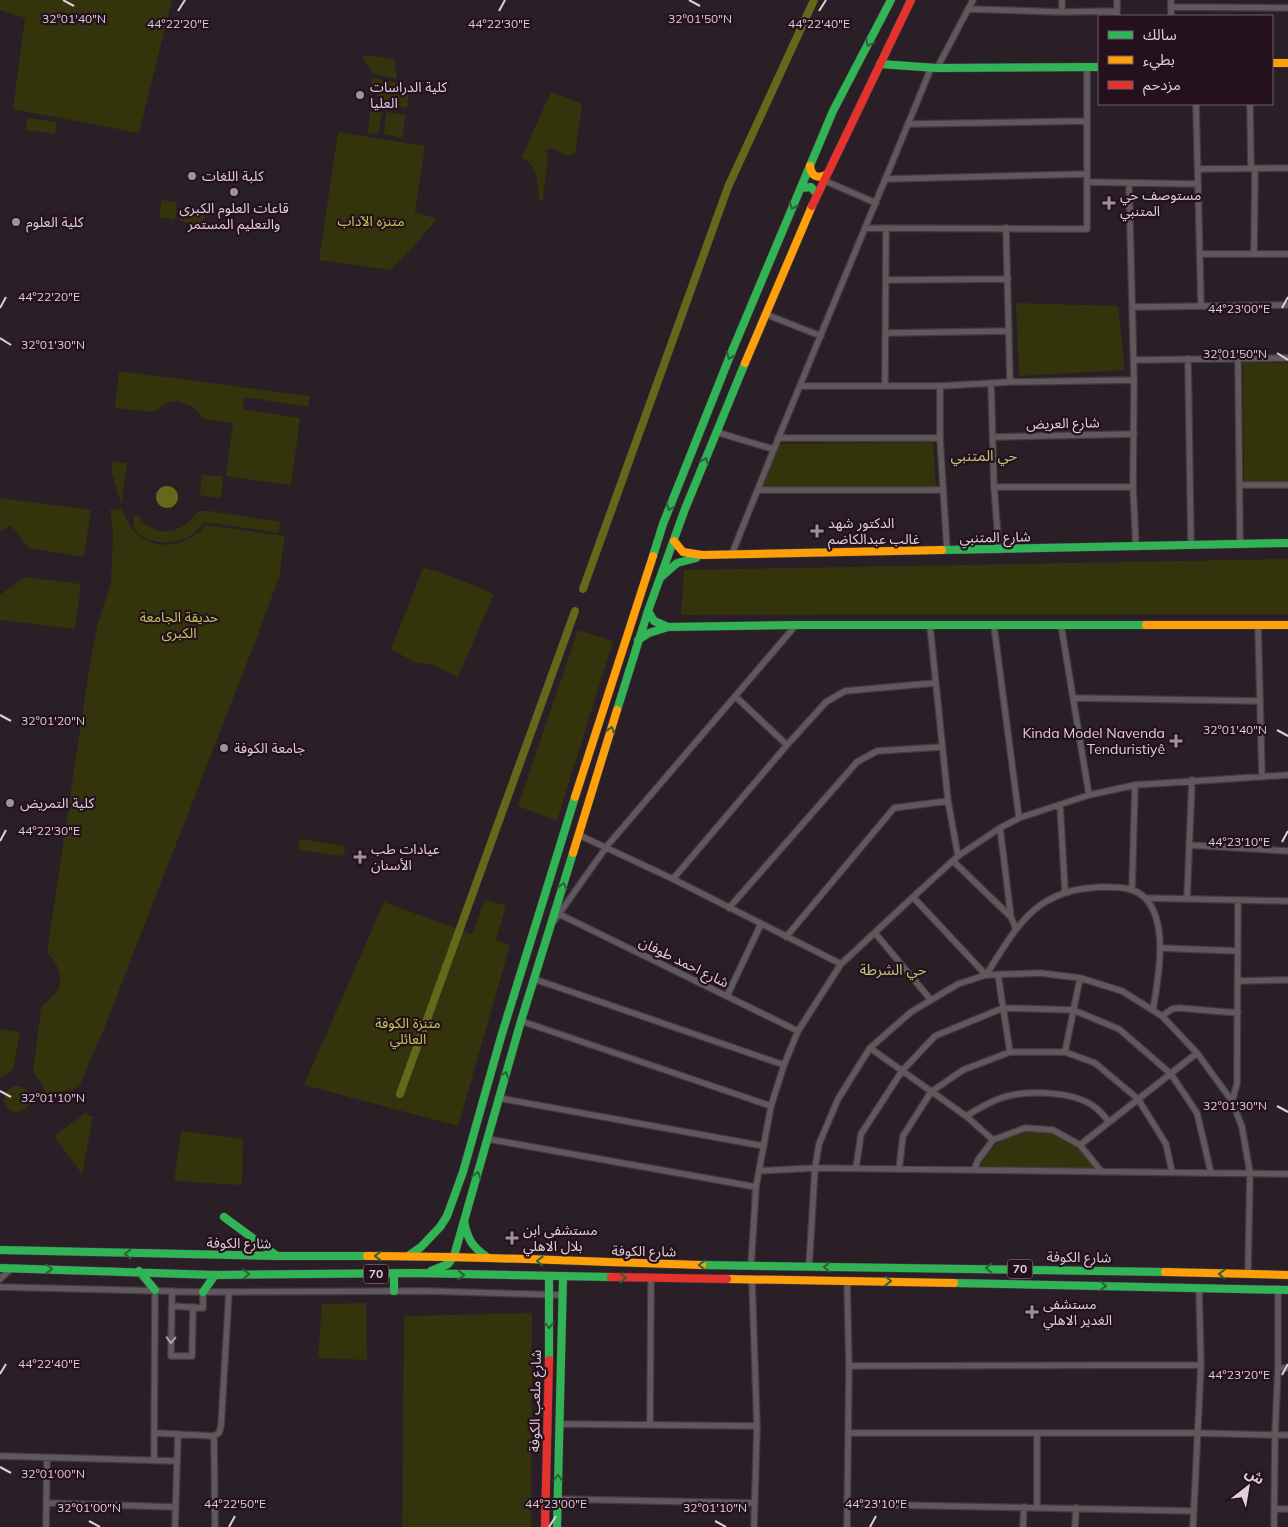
<svg xmlns="http://www.w3.org/2000/svg" width="1288" height="1527" font-family="Mulish,'Noto Sans Arabic',sans-serif">
<rect width="100%" height="100%" fill="#2a1f26"/>
<path fill="#33330c" d="M0,0H172L139,133L13,109L25,18L0,10Z
M361,55L394,59L397,79L374,74Z
M372,78L410,86L407,108L382,104L372,83Z
M551,92L581,103L582,106L575,154L568,156L551,148L545,151L548,155L543,200L541,201L539,200C538,184 538,164 521,158Z
M370,111L382,112L378,134L368,133Z
M386,112L406,115L402,138L384,134Z
M27,118L57,122L55,134L26,130Z
M338,132L425,146L415,212L437,219L410,251L390,270L319,260Z
M162,200L175,202L177,205L175,220L159,217Z
M206,201L203,226L180,221L182,209L191,210Z
M1016,303L1118,306L1125,370L1019,376Z
M1243,363H1288V481H1244Z
M119,371L310,396L308,407L244,397L243,409L300,418L291,485L226,476L233,423L204,419L193,407L178,401L168,402L153,412L115,408Z
M933,442L936,487H763L779,444Z
M111,461L127,463L121,504L112,473Z
M202,474L223,477L221,498L200,495Z
M0,498L91,510L84,557L29,548L11,525L0,532Z
M122,509C125,515 128,524 133,530C153,553 188,547 206,525L285,536L279,577L257,637L105,1026L79,1087L46,1096L43,1085L33,1072L41,1009C44,1002 50,1000 54,995C67,981 58,963 47,953L90,663L98,623L111,583L113,533L110,510Z
M198,511H209L280,522L279,533L205,522C199,529 192,536 184,539C170,545 140,543 134,527C133,523 134,519 134,515L139,516C141,521 145,524 150,527C170,538 187,527 198,511Z
M1288,559V614L681,615L684,570Z
M423,568L443,573L494,594L458,677L430,664L414,662L391,649Z
M25,577L81,584L75,629L0,620V593L1,594Z
M578,630L613,641L557,821L518,806Z
M300,839L343,846L345,849L344,854L340,856L299,850L298,847Z
M485,900L506,905L496,940L510,945L458,1126L304,1085L384,902L472,934Z
M0,1029L20,1032L13,1070L0,1078Z
M4 1099a13 13 0 1 1 26 0a13 13 0 1 1-26 0Z
M86,1112L89,1116H93L82,1174L54,1136Z
M181,1131L243,1139L242,1185L174,1181Z
M1028,1132C1035,1132 1044,1132 1051,1134C1069,1138 1088,1154 1096,1170L978,1169C990,1143 1002,1139 1028,1132Z
M366,1303L367,1360L318,1358L322,1304Z
M532,1313L531,1527H402L404,1316Z"/>
<path fill="#64681a" d="M156 497a11 11 0 1 1 22 0a11 11 0 1 1-22 0Z"/>
<g fill="none" stroke-linecap="round" stroke-linejoin="round">
<path stroke="#64681a" stroke-width="8" d="M583,589L728,187L814,0
M400,1094L575,611"/>
<g stroke="#433a3f" stroke-width="8">
<path id="street" d="M1117,0V16
M1171,0V16
M1171,7L1288,8
M968,9L1062,12L1117,11
M1062,12V0
M937,68L973,0
M1196,104L1201,306
M1250,104L1251,168
M908,124L1086,121
M1198,169L1288,168
M885,179L1087,174
M823,180L876,203
M1087,182L1198,184
M1129,184L1134,380L1133,487L1136,547
M865,228L1087,229V67
M1006,228L1010,382
M1200,254H1288
M1254,254L1255,168
M886,280L1008,279
M1133,307L1288,305
M765,314L821,336
M886,333L1009,331
M1188,359L1191,545
M1238,359L1240,544
M1134,360L1288,358
M991,383L994,487L999,550
M801,386H940L1010,382L1134,380
M885,386L886,228
M940,386V438L947,550
M716,432L773,449
M993,437L1134,434
M778,438H940
M1240,485H1288
M994,487H1133
M758,490H943
M732,554C796,391 865,230 931,68
M1061,625L1089,795
M1258,625L1262,777
M930,626L948,801L958,856
M994,626L1019,818
M736,697L787,745
M1073,698L1260,701
M1060,805L1065,891
M1000,828L1011,917
M579,835L673,879L841,964
M1189,845L1288,851
M953,861L1011,917L1016,929
M673,879L787,745L826,702L845,691L935,683
M1132,890L1135,785
M913,897L986,975C1001,952 1018,920 1042,904C1062,891 1080,888 1103,887C1118,887 1136,887 1146,899C1169,925 1158,978 1153,1010
M1145,898L1288,901
M1187,899L1192,780
M729,908L857,762L877,751L942,747
M559,914L798,1031
M554,921L607,846L796,625
M875,933L931,1000
M786,937L894,808L948,801
M1160,948L1238,951
M998,975L1010,1052
M534,979L784,1065
M1238,981L1288,980
M727,996L761,924
M1162,1016L1172,1009L1179,1008L1238,1013
M521,1021L771,1106
M870,1048L966,1116L993,1140
M1065,1052L1080,978
M498,1098L764,1146
M1232,1101L1237,1084L1238,900
M966,1116C976,1110 986,1104 996,1100C1021,1089 1074,1090 1096,1108C1101,1112 1105,1117 1109,1122
M488,1139L756,1187
M1080,1145L1197,1053
M856,1168L861,1134L902,1071L935,1036L1003,1008L1073,1010L1119,1029L1171,1074L1197,1113L1211,1173
M899,1169L903,1136L931,1092L963,1070L1010,1052H1065L1095,1063L1138,1099L1166,1144L1172,1172
M974,1170L978,1160L993,1140L1025,1128L1053,1130L1080,1145L1101,1171
M759,1171L815,1168L1288,1174
M751,1266L756,1187L771,1106L784,1065L798,1031L841,964L913,897L958,856L1000,828L1019,818L1089,795L1135,785L1288,775
M809,1267L815,1168L819,1144L838,1099L870,1048L911,1012L958,984L986,975L1040,973L1080,978L1122,991L1162,1016L1197,1053L1232,1101L1242,1127L1250,1173L1248,1274
M0,1279L12,1268
M752,1280L757,1426L754,1527
M847,1281L849,1366L847,1527
M0,1287L203,1292L427,1291L563,1295
M1278,1290V1368H1288
M172,1291L171,1356H192L193,1307
M172,1306L203,1308V1292
M849,1366L1201,1365
M1278,1368L1275,1435H1288
M560,1424L757,1426
M650,1424L651,1279
M155,1433L214,1436
M848,1433H1197L1275,1435L1274,1527
M0,1456L176,1461
M154,1460L155,1290
M557,1499L755,1503
M46,1503L175,1507
M847,1504L1194,1511
M1037,1508V1433
M1274,1509H1288
M46,1527L47,1458
M175,1527L178,1434
M215,1527L214,1436L219,1433L221,1426L229,1292
M1023,1527L1024,1507
M1075,1527L1076,1508
M1193,1527L1201,1365L1199,1289"/>
</g>
<g stroke="#433a3f" stroke-width="9">
<path id="fast" d="M880,64L937,68L1099,67
M801,188L811,187L817,194
M942,550L1288,543
M653,556L663,524L730,356L833,111L891,0
M661,577L677,563L696,558
M648,611L654,621L668,627
M638,640L649,633L668,627L796,625H1146
M617,710L648,611L685,509L745,363
M224,1217L277,1256
M464,1221C467,1238 472,1247 487,1257
M0,1250L277,1256H367
M408,1256L421,1247L440,1227L447,1216L463,1172L501,1037L575,797
M702,1265L1165,1272
M0,1268L215,1275L416,1273L611,1277
M139,1271L155,1290
M431,1271L448,1264L454,1256L521,1021L573,853
M394,1274V1291
M954,1283L1288,1290
M203,1292L215,1275
M549,1360V1276
M557,1527L563,1277"/>
</g>
<g stroke="#433a3f" stroke-width="9">
<path id="slow" d="M1272,63H1288
M810,166C811,176 817,179 826,175
M745,363L812,206
M674,541L683,552L702,555L942,550
M1146,625H1288
M575,797L653,556
M573,853L617,710
M367,1256C479,1256 590,1262 702,1265
M1165,1272L1288,1275
M727,1279L954,1283"/>
</g>
<g stroke="#433a3f" stroke-width="9">
<path id="jam" d="M812,206L911,0
M611,1277L727,1279
M545,1527L549,1360"/>
</g>
<use href="#street" stroke="#61585d" stroke-width="5.5"/>
<use href="#fast" stroke="#30b455" stroke-width="8"/>
<use href="#slow" stroke="#ff9f0a" stroke-width="8"/>
<use href="#jam" stroke="#e5322d" stroke-width="8"/>
</g>
<defs><path id="oneway-chevron" d="M-2-3.5L2.5 0L-2 3.5" fill="none" stroke-width="1.6" stroke-linecap="round" stroke-linejoin="round" transform="scale(1.25)"/></defs>
<g stroke="#2a6239">
<use href="#oneway-chevron" transform="translate(869 43) rotate(118)"/>
<use href="#oneway-chevron" transform="translate(793 206) rotate(114)"/>
<use href="#oneway-chevron" transform="translate(730 356) rotate(112)"/>
<use href="#oneway-chevron" transform="translate(705 461) rotate(-68)"/>
<use href="#oneway-chevron" transform="translate(670 507) rotate(111)"/>
<use href="#oneway-chevron" transform="translate(611 730) rotate(-73)"/>
<use href="#oneway-chevron" transform="translate(563 886) rotate(-73)"/>
<use href="#oneway-chevron" transform="translate(505 1075) rotate(-74)"/>
<use href="#oneway-chevron" transform="translate(477 1175) rotate(-74)"/>
<use href="#oneway-chevron" transform="translate(128 1254) rotate(-179)"/>
<use href="#oneway-chevron" transform="translate(378 1256) rotate(180)"/>
<use href="#oneway-chevron" transform="translate(540 1261) rotate(-179)"/>
<use href="#oneway-chevron" transform="translate(702 1265) rotate(-179)"/>
<use href="#oneway-chevron" transform="translate(827 1267) rotate(-179)"/>
<use href="#oneway-chevron" transform="translate(989 1268) rotate(-179)"/>
<use href="#oneway-chevron" transform="translate(49 1269) rotate(1)"/>
<use href="#oneway-chevron" transform="translate(246 1274) rotate(-1)"/>
<use href="#oneway-chevron" transform="translate(1222 1274) rotate(-178)"/>
<use href="#oneway-chevron" transform="translate(461 1275) rotate(2)"/>
<use href="#oneway-chevron" transform="translate(623 1278) rotate(1)"/>
<use href="#oneway-chevron" transform="translate(888 1281) rotate(1)"/>
<use href="#oneway-chevron" transform="translate(1103 1286) rotate(2)"/>
<use href="#oneway-chevron" transform="translate(549 1325) rotate(91)"/>
<use href="#oneway-chevron" transform="translate(558 1478) rotate(-88)"/>
</g>
<use stroke="#ada0a7" href="#oneway-chevron" transform="translate(171 1340) rotate(91)"/>
<path fill="none" stroke="#dfd0d8" stroke-width="2" d="M63,0L74,6M689,0L700,6M178,11L185,0M499,11L505,0M819,11L826,0M0,308L6,297M1282,308L1288,297M0,338L11,345M1277,353L1288,360M0,715L11,721M1277,730L1288,736M0,841L6,830M1282,842L1288,831M0,1091L11,1097M1277,1106L1288,1112M0,1374L6,1364M1282,1375L1288,1364M0,1467L11,1473M89,1521L100,1527M715,1521L726,1527M229,1527L235,1516M549,1527L556,1516M870,1527L876,1516"/>
<g fill="#a0929a" stroke="#25111d" stroke-width="2">
<circle cx="360" cy="95" r="5"/>
<circle cx="192" cy="176" r="5"/>
<circle cx="234" cy="192" r="5"/>
<path d="M1106.5 195.5h5v5h5v5h-5v5h-5v-5h-5v-5h5z"/>
<circle cx="16" cy="222" r="5"/>
<path d="M814.5 523.5h5v5h5v5h-5v5h-5v-5h-5v-5h5z"/>
<path d="M1173.5 733.5h5v5h5v5h-5v5h-5v-5h-5v-5h5z"/>
<circle cx="224" cy="748" r="5"/>
<circle cx="10" cy="803" r="5"/>
<path d="M357.5 849.5h5v5h5v5h-5v5h-5v-5h-5v-5h5z"/>
<path d="M509.5 1230.5h5v5h5v5h-5v5h-5v-5h-5v-5h5z"/>
<path d="M1029.5 1304.5h5v5h5v5h-5v5h-5v-5h-5v-5h5z"/>
</g>
<g text-anchor="middle" stroke-width="4.5" stroke-linejoin="round" paint-order="stroke">
<g fill="#25111d" stroke="#a797a0" stroke-width="1">
<rect x="1007.5" y="1259.5" width="25" height="19" rx="4"/>
<rect x="363.5" y="1264.5" width="25" height="19" rx="4"/>
</g>
<g font-size="12" font-weight="bold" fill="#dfd0d8">
<text x="1020" y="1273">70</text>
<text x="376" y="1278">70</text>
</g>
<g font-size="14" fill="#dfd0d8" stroke="#25111d" text-anchor="start">
<text x="370" y="92">كلية الدراسات<tspan x="370" dy="16">العليا</tspan></text>
<text x="202" y="181">كلبة اللغات</text>
<text x="1120" y="200">مستوصف حي<tspan x="1120" dy="16">المتنبي</tspan></text>
<text x="234" y="213" text-anchor="middle">قاعات العلوم الكبرى<tspan x="234" dy="16">والتعليم المستمر</tspan></text>
<text x="26" y="227">كلية العلوم</text>
<text x="828" y="528">الدكتور شهد<tspan x="828" dy="16">غالب عبدالكاضم</tspan></text>
<text x="1165" y="738" text-anchor="end">Kinda Model Navenda<tspan x="1165" dy="16">Tenduristiyê</tspan></text>
<text x="234" y="753">جامعة الكوفة</text>
<text x="20" y="808">كلية التمريض</text>
<text x="371" y="854">عيادات طب<tspan x="371" dy="16">الأسنان</tspan></text>
<text x="523" y="1235">مستشفى ابن<tspan x="523" dy="16">بلال الاهلي</tspan></text>
<text x="1043" y="1309">مستشفى<tspan x="1043" dy="16">الغدير الاهلي</tspan></text>
</g>
<g font-size="14" fill="#bfc758" stroke="#25111d">
<text x="371" y="226">متنزه الآداب</text>
<text x="179" y="622">حديقة الجامعة<tspan x="179" dy="16">الكبرى</tspan></text>
<text x="408" y="1028">متنزة الكوفة<tspan x="408" dy="16">العائلي</tspan></text>
</g>
<g font-size="14" fill="#dfd0d8" stroke="#25111d">
<text transform="translate(1063 423) rotate(-1)" y="5">شارع العريض</text>
<text transform="translate(995 537) rotate(-1)" y="5">شارع المتنبي</text>
<text transform="translate(684 962) rotate(26)" y="5">شارع احمد طوفان</text>
<text transform="translate(239 1243) rotate(1)" y="5">شارع الكوفة</text>
<text transform="translate(644 1251) rotate(1)" y="5">شارع الكوفة</text>
<text transform="translate(1079 1257) rotate(1)" y="5">شارع الكوفة</text>
<text transform="translate(535 1401) rotate(-89)" y="5">شارع ملعب الكوفة</text>
</g>
<g font-size="15" fill="#bec578" stroke="#25111d">
<text x="984" y="461">حي المتنبي</text>
<text x="893" y="975">حي الشرطة</text>
</g>
</g>
<g font-size="12" text-anchor="middle" fill="#dfd0d8" stroke="#25111d" stroke-width="4.5" stroke-linejoin="round" paint-order="stroke">
<text x="74" y="23">32°01'40"N</text>
<text x="700" y="23">32°01'50"N</text>
<text x="178" y="28">44°22'20"E</text>
<text x="499" y="28">44°22'30"E</text>
<text x="819" y="28">44°22'40"E</text>
<text x="49" y="301">44°22'20"E</text>
<text x="1239" y="313">44°23'00"E</text>
<text x="53" y="349">32°01'30"N</text>
<text x="1235" y="358">32°01'50"N</text>
<text x="53" y="725">32°01'20"N</text>
<text x="1235" y="734">32°01'40"N</text>
<text x="49" y="835">44°22'30"E</text>
<text x="1239" y="846">44°23'10"E</text>
<text x="53" y="1102">32°01'10"N</text>
<text x="1235" y="1110">32°01'30"N</text>
<text x="49" y="1368">44°22'40"E</text>
<text x="1239" y="1379">44°23'20"E</text>
<text x="53" y="1478">32°01'00"N</text>
<text x="235" y="1508">44°22'50"E</text>
<text x="556" y="1508">44°23'00"E</text>
<text x="876" y="1508">44°23'10"E</text>
<text x="89" y="1512">32°01'00"N</text>
<text x="715" y="1512">32°01'10"N</text>
</g>
<rect x="1098" y="15" width="175" height="90" fill="#25111d" stroke="#6f5d68"/>
<rect x="1108" y="31" width="25" height="8" fill="#30b455" stroke="#6f5d68"/>
<text x="1143" y="40" font-size="15" fill="#dfd0d8">سالك</text>
<rect x="1108" y="56" width="25" height="8" fill="#ff9f0a" stroke="#6f5d68"/>
<text x="1143" y="65" font-size="15" fill="#dfd0d8">بطيء</text>
<rect x="1108" y="81" width="25" height="8" fill="#e5322d" stroke="#6f5d68"/>
<text x="1143" y="90" font-size="15" fill="#dfd0d8">مزدحم</text>
<g transform="translate(1248 1487) rotate(31)" stroke="#25111d" stroke-width="4" paint-order="stroke">
<path d="M0-4L9 19L0 12L-9 19Z" fill="#dfd0d8"/>
<text y="-8" font-size="14" font-weight="bold" text-anchor="middle" fill="#dfd0d8">ش</text>
</g>
</svg>
